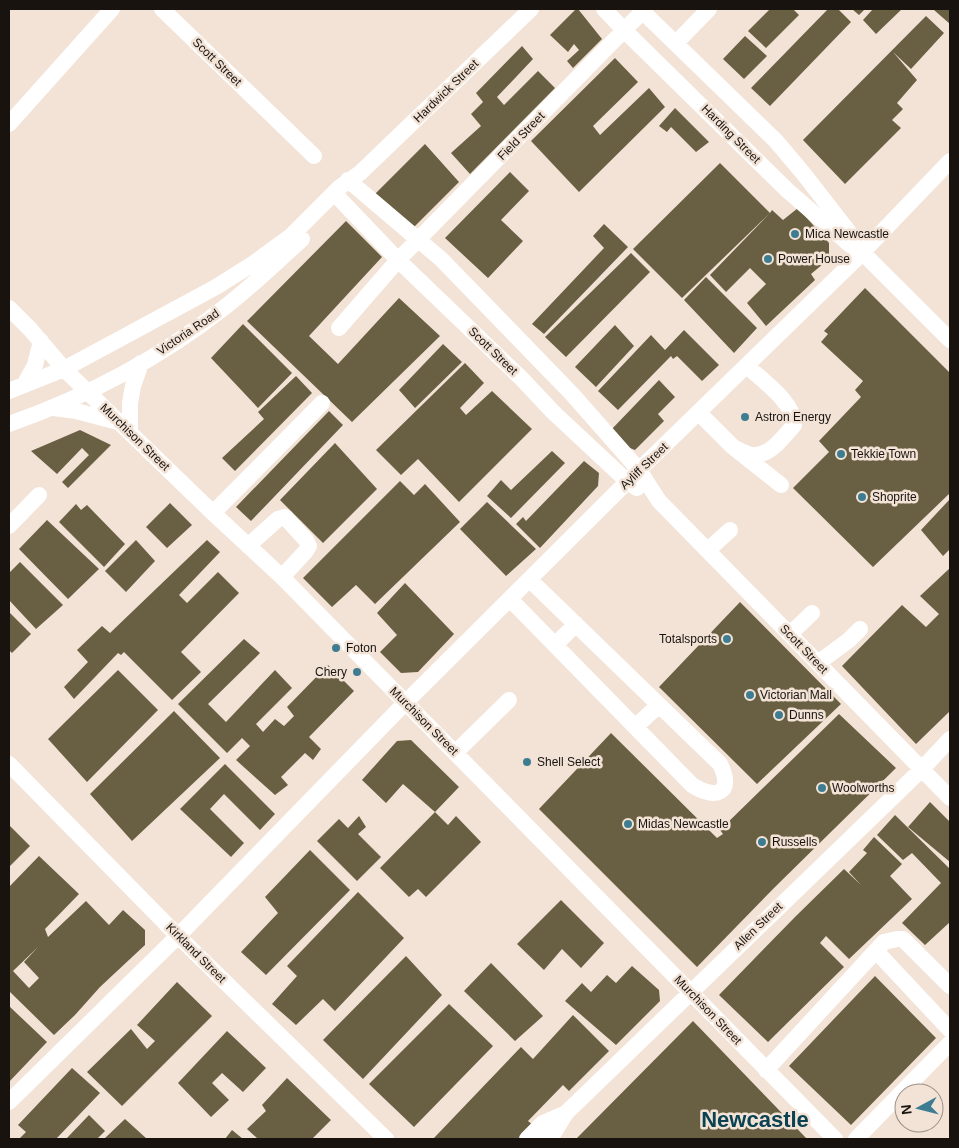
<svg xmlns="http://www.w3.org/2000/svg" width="959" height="1148" font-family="Arial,sans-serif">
<rect width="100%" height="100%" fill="#f2e3d6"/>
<path fill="#696043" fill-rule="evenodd" d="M576,9H578L602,39L573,68L567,61L579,50L574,44L568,52L550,35Z
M770,9H793L799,15L766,48L748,31Z
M828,9H838L851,22L770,106L751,88Z
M852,9H865L859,15Z
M873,9H902L876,34L863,20Z
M935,9H950V24L934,10Z
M926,16L944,33L911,69L893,52L917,80L897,103L903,109L892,120L901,128L845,184L803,140Z
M745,36L767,56L744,79L723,59Z
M522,46L533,59L497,97L504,105L538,71L555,88L470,174L451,153L481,126L471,114L483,102L476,93Z
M615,58L638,82L593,126L600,135L649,88L665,107L579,192L531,141Z
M675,108L709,142L696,152L671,127L667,132L659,126Z
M425,144L459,182L411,230L374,195Z
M720,163L770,213L772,210L783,220L798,208L829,243V259L811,274L815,280L766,326L747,303L766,284L750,268L726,292L710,275L770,213L682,298L633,249Z
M510,172L529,191L501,220L523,241L488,278L445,238Z
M346,221L382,257L309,336L338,364L399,298L440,336L352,422L247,321Z
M604,224L628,247L544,334L532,324L604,248L593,236Z
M631,253L650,272L566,357L545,337Z
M706,277L757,328L734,353L684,300Z
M865,288L950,373V493L873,567L793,488L829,452L819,441L861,397L855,390L863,381L821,342L828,334L824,331Z
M243,324L292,373L258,408L211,358Z
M615,325L634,346L596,387L575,367Z
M684,330L719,365L702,381L677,356L673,359L671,356L618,410L598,391L651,335L665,350Z
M443,344L462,362L415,408L399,390Z
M465,363L484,383L460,408L466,415L492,391L532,429L459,502L418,459L401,475L376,450Z
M296,376L312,393L235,471L222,458L264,419L258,412Z
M659,380L675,397L658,414L664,421L635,450L622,445L610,431Z
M329,411L343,425L251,521L236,507Z
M80,430L111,445L68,488L62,482L89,455L82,448L57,474L31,451Z
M335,443L377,489L323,543L280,500Z
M552,451L565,463L511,518L487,496L501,480L511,490Z
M584,461L599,473L598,486L540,548L516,524L523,517L526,521Z
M400,481L414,495L425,484L460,522L375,604L356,585L332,607L303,578Z
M950,499V549L943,556L921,530Z
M487,502L536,549L506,576L460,529Z
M170,503L192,525L167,548L146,527Z
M76,504L81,510L87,505L125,544L104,567L59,522Z
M47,520L99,569L68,599L19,549Z
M136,540L155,561L126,592L105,571Z
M207,540L220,552L179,595L187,603L218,572L239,593L181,652L201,672L172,700L124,652L121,655L118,653L74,699L64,687L88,662L77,650L102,626L110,633Z
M20,562L63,605L36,629L9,600V573Z
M950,568V711L916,744L842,666L902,605L926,627L939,614L920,596Z
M405,583L454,634L418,672L401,673L380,652L397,635L377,613Z
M740,602L841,704L757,784L659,687Z
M9,612L31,634L12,653L9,650Z
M244,639L260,653L208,704L226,722L275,670L292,688L256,724L263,732L275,719L284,726L294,716L287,707L328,665L354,691L309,737L321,749L313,760L305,753L281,777L288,785L275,795L236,760L250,746L242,738L227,753L178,704Z
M118,670L158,710L87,782L48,739Z
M174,711L220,758L132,841L90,794Z
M839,714L896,768L774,888L697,967L539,809L611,733L717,838L723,834L720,830Z
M411,740L459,787L435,812L403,784L386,803L362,780L397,741Z
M225,764L275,814L260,830L224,794L210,809L244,843L231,857L180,809Z
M930,802L950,822V862L908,827Z
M435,812L448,825L456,816L481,842L426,897L418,889L409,897L380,868Z
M895,815L950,869V922L925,945L902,923L941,883L912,853L903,860L877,835Z
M359,816L366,827L358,834L381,857L357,881L317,841L339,819L348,828Z
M9,825L30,846L9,867Z
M874,837L902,864L890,876L912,899L849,959L826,936L820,943L844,967L768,1042L719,995L795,917L844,869L861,885L849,872L867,853L863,850Z
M310,850L350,890L266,975L241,952L278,913L265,897Z
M39,856L79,894L45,929L48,937L86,901L109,925L123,910L145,930V945L100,987L75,1015L54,1035L9,991V887ZM38,947L24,962L39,978L29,988L13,971Z
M358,892L404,938L335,1011L323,999L296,1025L272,1004L297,976L287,966Z
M561,900L604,943L581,968L562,949L544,970L517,944Z
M406,956L442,995L363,1079L323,1040Z
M491,963L543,1016L515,1041L464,991Z
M632,966L659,990L660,1001L616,1045L565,1001L582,983L591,992L607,975L616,983Z
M875,976L936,1038L851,1125L789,1066Z
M177,982L212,1016L122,1106L87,1072L131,1029L147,1049L155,1041L137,1025Z
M449,1004L493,1046L414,1127L369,1084Z
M9,1006L47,1042L9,1082Z
M573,1015L609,1051L569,1091L563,1085L528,1121L534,1126L520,1139H433L521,1047L533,1059Z
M693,1021L807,1139H576Z
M227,1031L266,1068L243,1092L222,1073L212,1083L229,1100L211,1117L178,1083Z
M72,1068L100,1093L56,1139H19L26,1132L18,1125Z
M287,1078L331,1120L312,1139H258L247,1129L266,1111L262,1105Z
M89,1115L105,1131L97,1139H66Z
M125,1119L147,1139H104Z
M232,1130L243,1139H225Z"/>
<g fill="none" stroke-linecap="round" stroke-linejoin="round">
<path stroke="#fff" stroke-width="16" d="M162,9L314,156
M604,9L625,31L787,190L849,244L862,252L950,340
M640,9L776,141L803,173L855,240
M676,43L709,9
M9,124L112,9
M348,180L441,259L572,394L639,470L659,501L950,798
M334,193L398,260L522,379L553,412L628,482L637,488
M9,308L30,329L64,369L213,513L282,577L835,1139
M339,328L398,260L643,11
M24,385L35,365L41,341
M9,391L64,369L216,287L254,263L291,236L340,187L360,173L531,9
M54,408L76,411L118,422
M699,413L733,447L781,485
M9,424C86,397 160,358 225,307C252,286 277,262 302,239
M130,432V403L133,386L141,363
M733,447C739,450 745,454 752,455C770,457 784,436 794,425C796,404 762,380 747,366
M213,513L322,403
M9,526L39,495
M248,546L278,519L285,517L306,540L309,546L306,551L282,577
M708,550L730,530
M510,599L692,785C715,800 735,794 720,764L530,580
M790,634L812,613
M555,645L576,624
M818,663L849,640L860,629
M635,727L659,705
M455,753L509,700
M9,764L178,936L386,1139
M876,951L950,1030
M766,1070L884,942L897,939H903L950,986
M9,1102L178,936L406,702L639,470L856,259L950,161
M527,1139L543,1123L566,1113
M548,1139L553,1134L566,1113L922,769L950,739
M856,1139L950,1043"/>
</g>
<g fill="#3e7d91" stroke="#f2e3d6" stroke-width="2">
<circle cx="795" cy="234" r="5"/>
<circle cx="768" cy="259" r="5"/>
<circle cx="745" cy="417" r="5"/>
<circle cx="841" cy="454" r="5"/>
<circle cx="862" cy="497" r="5"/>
<circle cx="727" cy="639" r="5"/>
<circle cx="336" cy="648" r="5"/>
<circle cx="357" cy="672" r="5"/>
<circle cx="750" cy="695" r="5"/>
<circle cx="779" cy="715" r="5"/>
<circle cx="527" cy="762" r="5"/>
<circle cx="822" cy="788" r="5"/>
<circle cx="628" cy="824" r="5"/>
<circle cx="762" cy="842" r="5"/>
</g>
<g text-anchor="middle" stroke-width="5" stroke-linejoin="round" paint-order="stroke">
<g font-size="12" fill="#18130f" stroke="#f2e3d6">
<text transform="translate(217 62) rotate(44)" y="4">Scott Street</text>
<text transform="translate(446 91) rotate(-44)" y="4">Hardwick Street</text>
<text transform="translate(731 134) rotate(45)" y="4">Harding Street</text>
<text transform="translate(521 136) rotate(-46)" y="4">Field Street</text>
<text transform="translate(188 332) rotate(-34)" y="4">Victoria Road</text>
<text transform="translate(493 351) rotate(44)" y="4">Scott Street</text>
<text transform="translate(135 437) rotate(44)" y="4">Murchison Street</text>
<text transform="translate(644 466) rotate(-44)" y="4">Ayliff Street</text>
<text transform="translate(804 649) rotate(46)" y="4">Scott Street</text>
<text transform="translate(424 721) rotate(45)" y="4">Murchison Street</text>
<text transform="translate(758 926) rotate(-44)" y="4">Allen Street</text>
<text transform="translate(196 953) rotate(45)" y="4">Kirkland Street</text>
<text transform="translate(708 1010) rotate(46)" y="4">Murchison Street</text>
</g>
<g font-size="12" fill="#18130f" stroke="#f2e3d6" text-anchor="start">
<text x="805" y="238">Mica Newcastle</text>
<text x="778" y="263">Power House</text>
<text x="755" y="421">Astron Energy</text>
<text x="851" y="458">Tekkie Town</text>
<text x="872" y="501">Shoprite</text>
<text x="717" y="643" text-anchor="end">Totalsports</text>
<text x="346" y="652">Foton</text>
<text x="347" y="676" text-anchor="end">Chery</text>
<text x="760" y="699">Victorian Mall</text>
<text x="789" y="719">Dunns</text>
<text x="537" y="766">Shell Select</text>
<text x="832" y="792">Woolworths</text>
<text x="638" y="828">Midas Newcastle</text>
<text x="772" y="846">Russells</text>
</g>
<g font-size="22" font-weight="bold" fill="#0b4252" stroke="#f2e3d6">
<text x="755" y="1127">Newcastle</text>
</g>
</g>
<rect width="959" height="1148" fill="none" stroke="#18130f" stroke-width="20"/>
<g transform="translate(919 1108) rotate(263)"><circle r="24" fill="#f2e3d6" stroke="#9b9086"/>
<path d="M0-4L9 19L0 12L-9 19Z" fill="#3e7d91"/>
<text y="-8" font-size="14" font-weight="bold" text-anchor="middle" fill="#18130f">N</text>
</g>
</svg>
